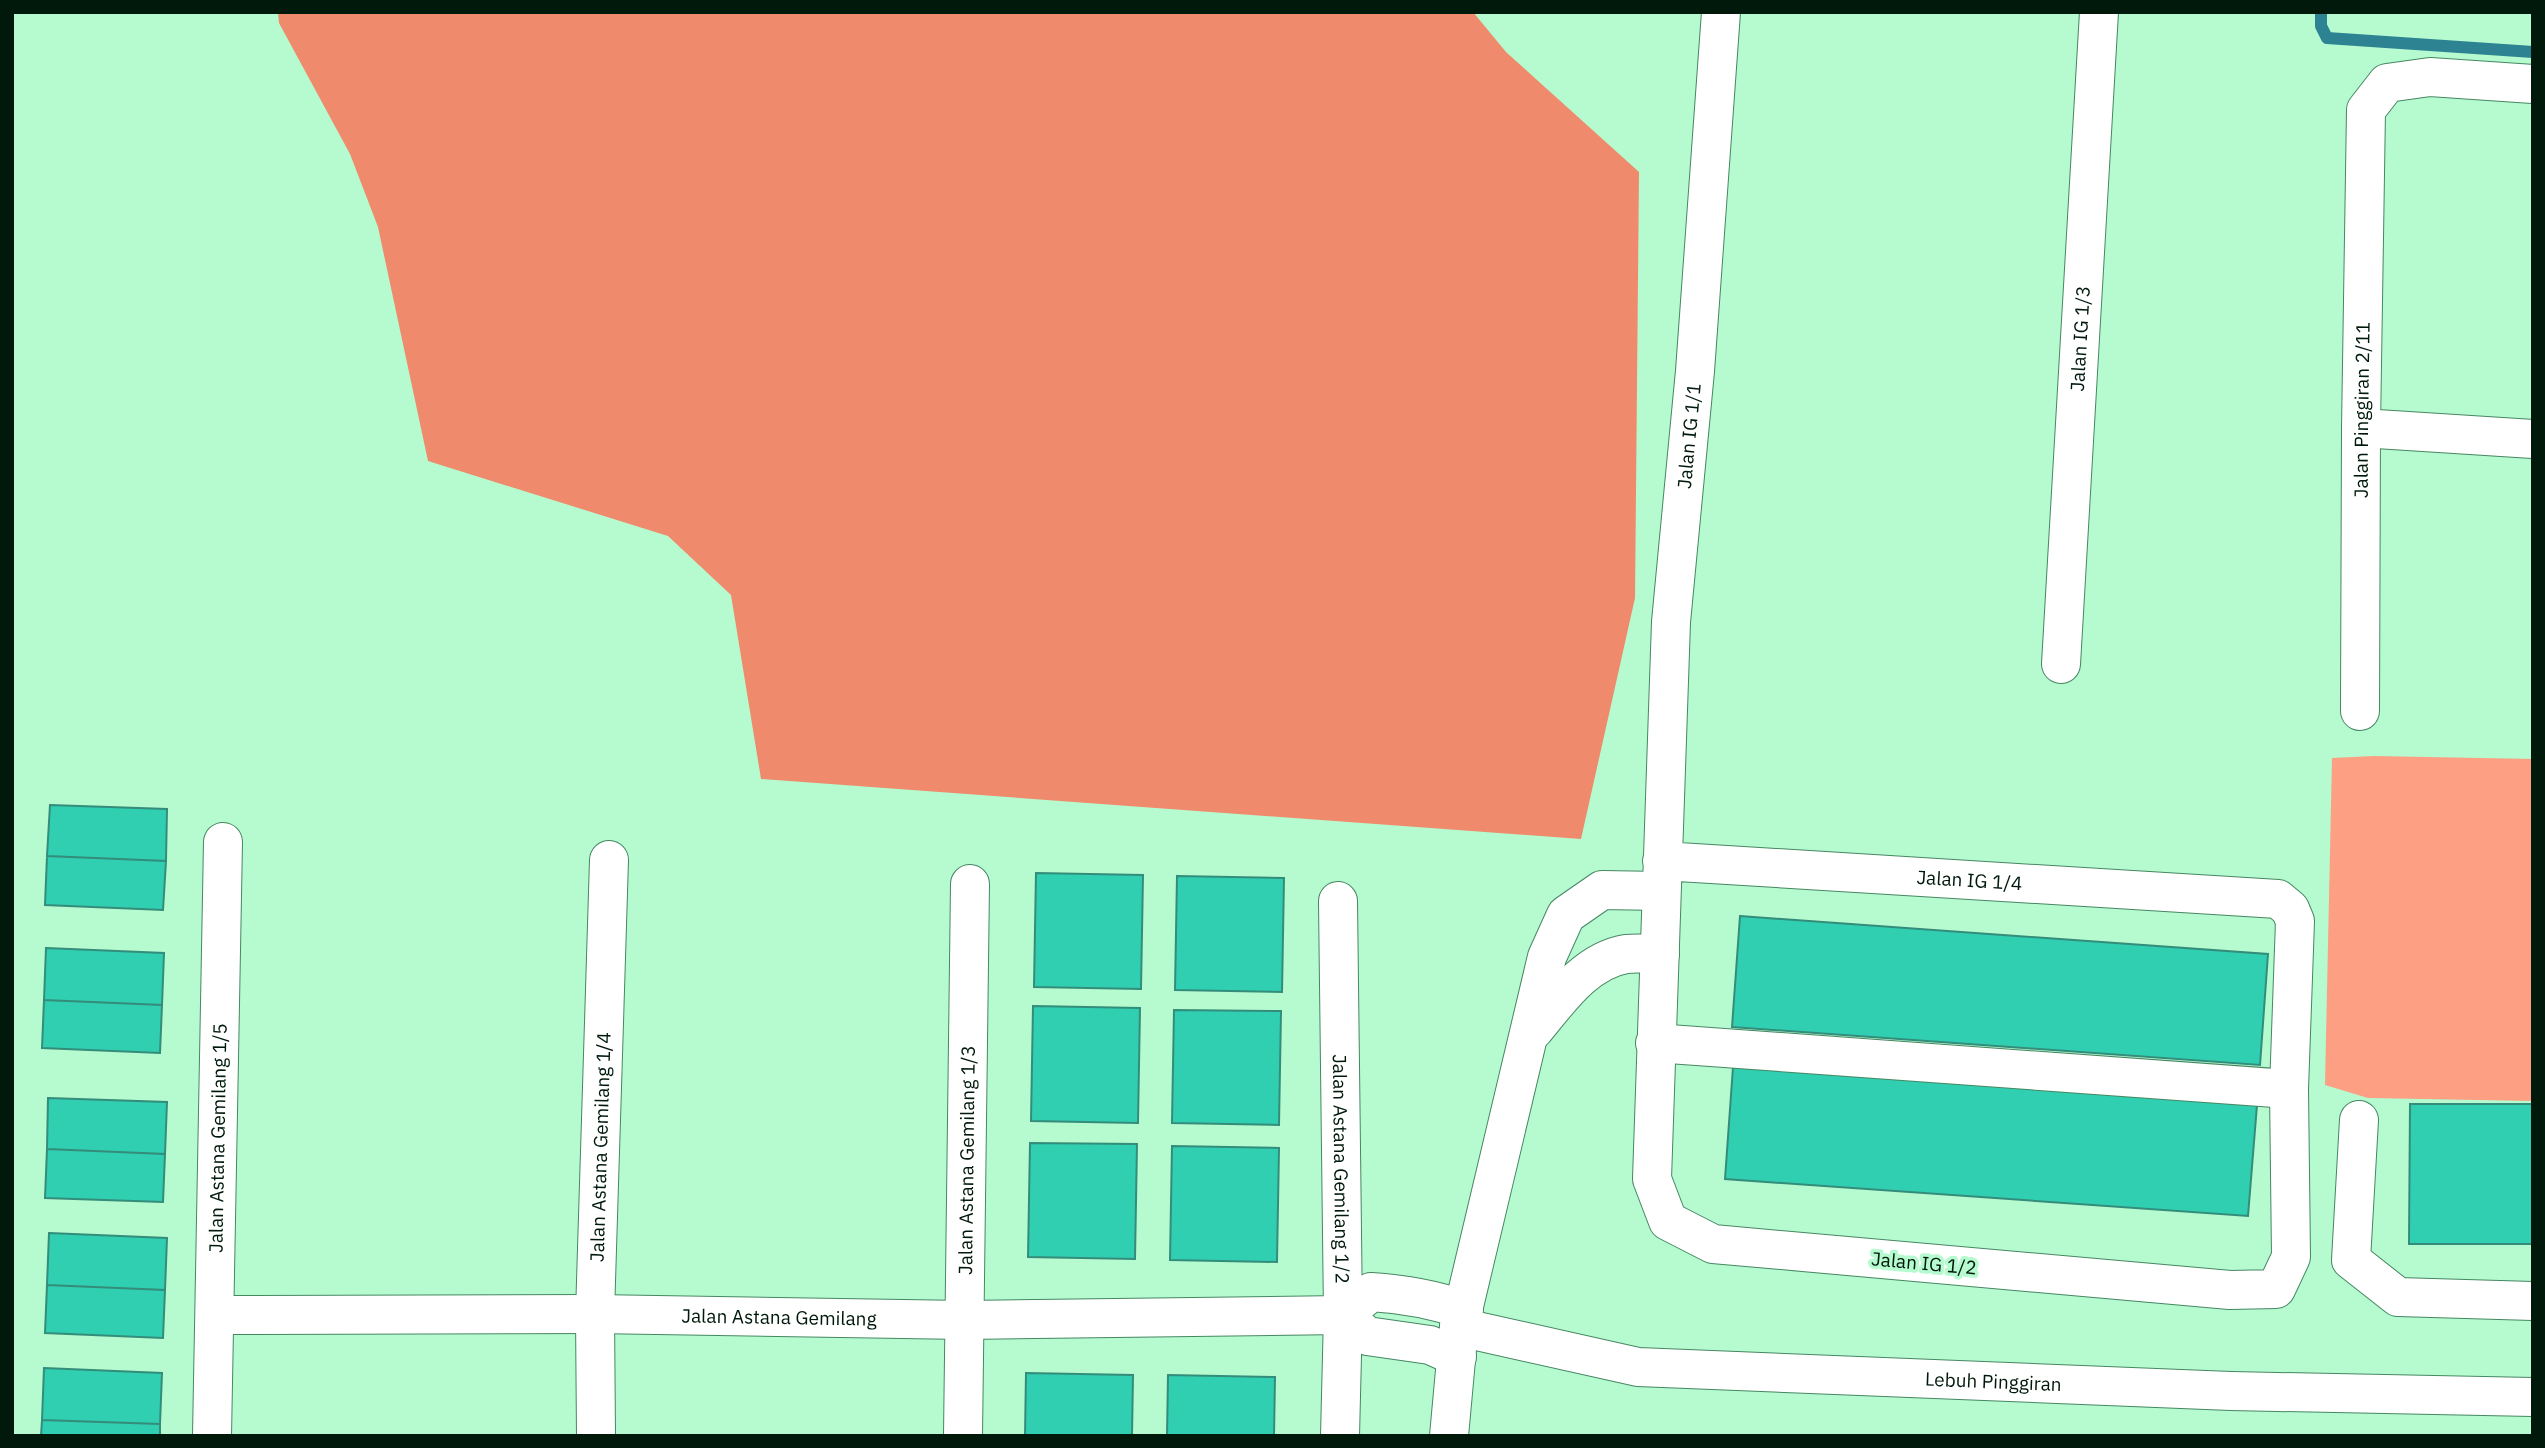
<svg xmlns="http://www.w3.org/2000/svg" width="2545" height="1448" font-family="'IBM Plex Sans',sans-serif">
<rect width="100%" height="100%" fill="#b6fad0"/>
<path fill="#fc9f83" d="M2374,756L2533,759V1101L2368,1098L2325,1085L2332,758Z"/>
<path fill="#f08a6c" d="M278,12H1473L1506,52L1639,172L1635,598L1581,839L761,779L731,595L668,536L428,461L378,227L350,154L279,23Z"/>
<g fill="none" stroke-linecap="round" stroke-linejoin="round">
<path stroke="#2d8391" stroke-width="12" d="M2321,12V26L2327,38L2533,52"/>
</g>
<path fill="#30cfb2" stroke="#338d7a" stroke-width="2" d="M50,805L167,809L166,861L47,856Z
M47,856L166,861L163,910L45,905Z
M1036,873L1143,875L1141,989L1034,987Z
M1177,876L1284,878L1282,992L1175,990Z
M1740,916L2268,954L2260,1065L1732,1027Z
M46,948L164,953L162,1005L44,1000Z
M44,1000L162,1005L160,1053L42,1048Z
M1033,1006L1140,1008L1138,1123L1031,1121Z
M1174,1010L1281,1011L1279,1125L1172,1123Z
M1733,1067L2257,1105L2248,1216L1725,1179Z
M48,1098L167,1102L165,1154L47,1149Z
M2410,1104H2533V1244H2409Z
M1030,1143L1137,1144L1135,1259L1028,1257Z
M1172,1146L1279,1148L1277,1262L1170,1260Z
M47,1149L165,1154L163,1202L45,1198Z
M49,1233L167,1238L165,1290L47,1285Z
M47,1285L165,1290L163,1338L45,1333Z
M44,1368L162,1373L160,1424L42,1420Z
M1026,1373L1133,1375L1132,1436H1025Z
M1168,1375L1275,1377L1274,1436H1167Z
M42,1420L160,1424V1436H41Z"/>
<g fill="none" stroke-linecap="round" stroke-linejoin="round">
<g stroke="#468762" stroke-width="40">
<g id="minor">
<path d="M2361,428L2533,439"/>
<path id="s1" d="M2061,664L2099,12"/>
<path id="s2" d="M2360,711L2361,428L2366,110L2387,83L2430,77L2533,84"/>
<path id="s3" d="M1662,861L2278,899L2290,909L2295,921L2289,1089L2291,1257L2276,1289L2230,1290L1713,1244L1668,1221L1652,1179L1671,622L1695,371L1721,12"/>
<path id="s4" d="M1338,901L1343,1315L1340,1436"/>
<path d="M1534,1030C1559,1000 1585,961 1626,954C1637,953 1649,954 1660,954"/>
<path d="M1655,1043L2289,1089"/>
<path d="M2359,1120L2351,1260L2398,1297L2533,1301"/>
<path id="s5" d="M215,1315L595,1314L965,1320L1343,1315L1371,1292C1404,1294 1433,1299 1464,1310"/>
<path d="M1343,1315L1367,1336L1430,1345L1457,1357"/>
<path id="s6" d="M1459,1327L1638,1367L2231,1391L2533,1397"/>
<path id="s7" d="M212,1436L223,842"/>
<path id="s8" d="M596,1436L595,1314L609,860"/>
<path id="s9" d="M963,1436L970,884"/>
<path d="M1449,1436L1459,1327L1547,957L1566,915L1602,890L1661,891"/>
</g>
</g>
<use href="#minor" stroke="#fff" stroke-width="38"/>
</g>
<g text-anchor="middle" stroke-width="7" stroke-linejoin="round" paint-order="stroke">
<g font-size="19" fill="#00190b" stroke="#b6fad0">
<text dy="7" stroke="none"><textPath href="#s1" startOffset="326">Jalan IG 1/3</textPath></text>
<text dy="7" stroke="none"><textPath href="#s2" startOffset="301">Jalan Pinggiran 2/11</textPath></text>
<text dy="7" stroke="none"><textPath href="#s3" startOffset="2422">Jalan IG 1/1</textPath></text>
<text dy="7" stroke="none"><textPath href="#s3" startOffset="308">Jalan IG 1/4</textPath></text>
<text dy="7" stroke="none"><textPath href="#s7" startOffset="298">Jalan Astana Gemilang 1/5</textPath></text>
<text dy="7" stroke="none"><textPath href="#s8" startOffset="289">Jalan Astana Gemilang 1/4</textPath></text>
<text dy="7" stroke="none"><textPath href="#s9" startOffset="276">Jalan Astana Gemilang 1/3</textPath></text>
<text dy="7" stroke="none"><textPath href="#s4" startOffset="268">Jalan Astana Gemilang 1/2</textPath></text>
<text transform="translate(1924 1263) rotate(5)" y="7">Jalan IG 1/2</text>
<text dy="7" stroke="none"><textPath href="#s5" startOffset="564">Jalan Astana Gemilang</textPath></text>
<text dy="7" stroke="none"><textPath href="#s6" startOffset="539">Lebuh Pinggiran</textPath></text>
</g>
</g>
<rect width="2545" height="1448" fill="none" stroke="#00190b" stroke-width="28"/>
</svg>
